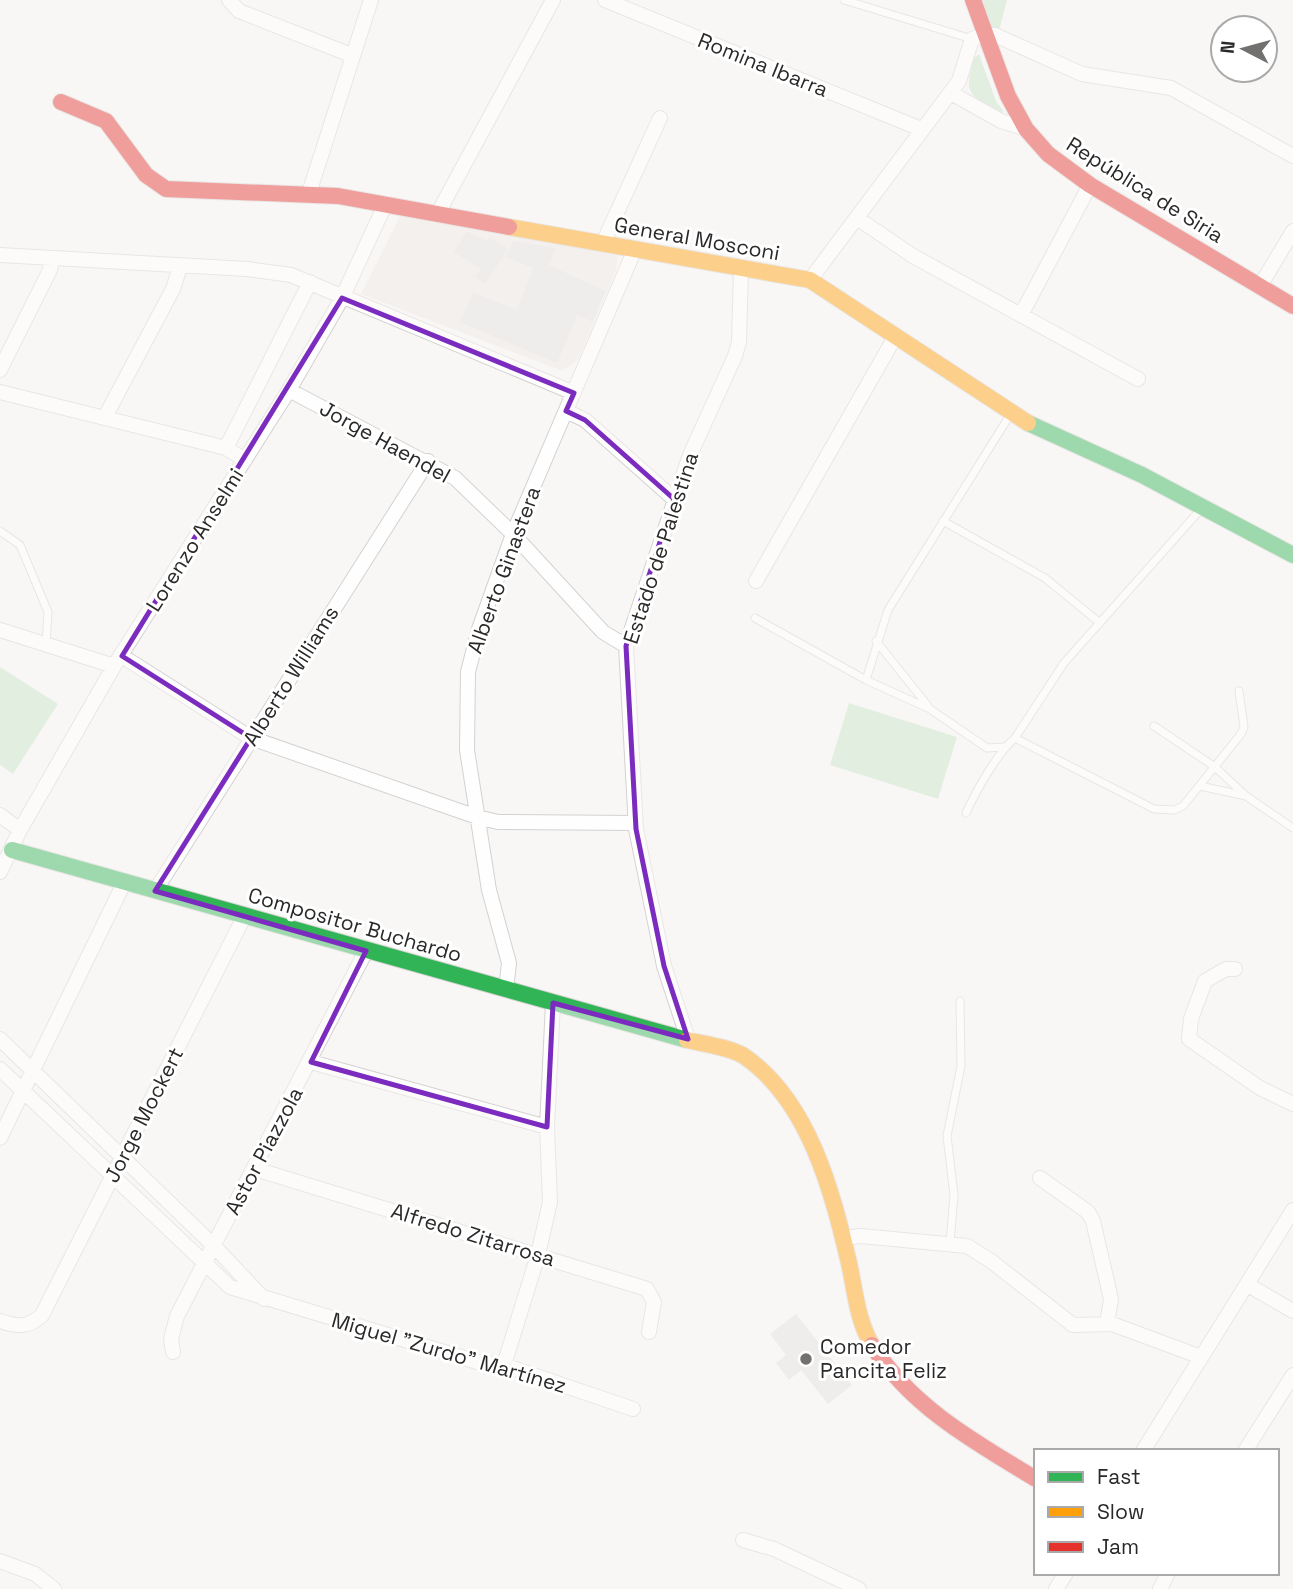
<svg xmlns="http://www.w3.org/2000/svg" width="1293" height="1589" font-family="'Space Grotesk',sans-serif">
<rect width="100%" height="100%" fill="#f9f7f5"/>
<path fill="#eee6e3" d="M401,214L618,252L616,271L578,360L562,371L361,294Z"/>
<path fill="#c6e4c5" d="M977,0H1007L999,31H991Z
M979,54L996,101L1004,112C992,110 971,100 969,86C968,78 972,66 974,58Z
M0,667L58,704L13,774L0,765Z
M849,703L957,737L938,799L830,765Z"/>
<path fill="#e1dfde" d="M467,232L487,241L490,237L508,249L485,284L475,277L481,269L454,252Z
M513,241L556,248L549,265L605,291L593,322L577,315L557,363L460,322L473,292L517,310L533,268L506,257Z
M796,1314L852,1385L828,1404L801,1370L789,1380L776,1363L786,1355L770,1334Z"/>
<g fill="none" stroke-linecap="round" stroke-linejoin="round">
<g stroke="#d4d2d0" stroke-width="9">
<path id="lane" d="M844,0L972,39
M943,521L1045,578L1100,623
M0,531L20,545L48,612L46,644
M755,618L866,680L930,709L987,748L1004,747
M876,641L928,706
M866,680L888,610L1010,415
M1154,726L1215,767L1246,796
M1015,738L1154,809L1174,810L1183,806L1241,734L1244,727L1239,691
M1200,786L1246,796L1293,828
M966,813C976,791 998,752 1015,738L1064,663L1202,508
M950,1243L954,1195L947,1136L961,1066L960,1001"/>
</g>
<g stroke="#d4d2d0" stroke-width="16">
<path id="street" d="M229,0L239,11L351,55
M605,0L921,129
M951,93L1001,121L1026,129
M309,193L371,0
M438,213L553,0
M857,218L913,256L1138,379
M603,243L660,118
M0,255L247,269L291,275L574,393
M810,280L959,81L972,39L984,35H995L1082,74L1171,88L1293,156
M1260,286L1293,231
M1021,315L1090,185
M0,370L50,270L52,258
M289,390L455,478L513,534L603,632L626,646
M0,392L226,448L245,460
M566,411L585,420L674,499
M105,417L173,289L180,267
M226,448L310,282
M756,581L895,337
M0,630L114,666
M122,656L251,738L477,817L498,822L635,823
M0,815L20,830
M0,872L20,830L114,666L289,390L342,298L385,205
M155,891L428,461
M1235,969H1226L1205,981L1191,1019L1189,1039L1260,1088L1293,1104
M506,990L509,963L489,890L467,750L468,672L479,629L513,534L635,249
M0,1039L214,1246L264,1299
M688,1039L664,966L636,829L626,646L690,455L735,356L739,342L741,270
M311,1062L547,1127
M0,1069L230,1287L477,1362L504,1365L633,1409
M0,1138L124,883
M255,1169L647,1289L654,1302L649,1332
M1040,1178L1088,1212L1093,1221L1111,1299L1107,1324
M843,1238L861,1236L967,1246L991,1261L1073,1325L1112,1324L1201,1357
M1248,1285L1293,1311
M0,1321C18,1327 28,1328 42,1315L245,915
M173,1352L171,1339L177,1316L366,951
M504,1365L538,1255L550,1202L547,1127L553,1003
M1143,1451L1293,1210
M1245,1451L1293,1375
M743,1540L774,1549L859,1589
M0,1561L35,1574L54,1589
M1056,1589L1066,1573
M1160,1589L1168,1573"/>
</g>
<g stroke="#d4d2d0" stroke-width="18">
<path id="fast" d="M1028,423L1142,475L1293,555
M12,850L687,1040"/>
</g>
<g stroke="#d4d2d0" stroke-width="18">
<path id="slow" d="M509,227L810,280L1028,423
M687,1040C704,1044 729,1047 744,1056C809,1101 832,1191 849,1263C855,1290 857,1320 872,1345"/>
</g>
<g stroke="#d4d2d0" stroke-width="18">
<path id="jam" d="M973,0L1008,96L1026,129L1048,154L1090,185L1293,306
M61,102L106,121L146,175L166,189L338,196L509,227
M872,1345C910,1406 976,1443 1036,1479"/>
</g>
<use href="#lane" stroke="#fefefe" stroke-width="7"/>
<use href="#street" stroke="#fefefe" stroke-width="14"/>
<use href="#fast" stroke="#30b455" stroke-width="16"/>
<use href="#slow" stroke="#ff9f0a" stroke-width="16"/>
<use href="#jam" stroke="#e5322d" stroke-width="16"/>
</g>
<path d="M0 0H1293V1589H0ZM342,298L574,393L566,411L585,420L674,499L626,646L636,829L664,966L688,1039L553,1003L547,1127L311,1062L366,951L155,891L251,738L122,656Z" fill="#f9f7f5" fill-opacity=".55" fill-rule="evenodd"/>
<path fill="none" stroke="#7b2cbf" stroke-width="5" stroke-linejoin="round" d="M342,298L574,393L566,411L585,420L674,499L626,646L636,829L664,966L688,1039L553,1003L547,1127L311,1062L366,951L155,891L251,738L122,656Z"/>
<circle fill="#727170" stroke="#fff" stroke-width="2.5" cx="806" cy="1359" r="7"/>
<g text-anchor="middle" stroke-width="6" stroke-linejoin="round" paint-order="stroke">
<g font-size="21" fill="#2a2928" stroke="#fff">
<text transform="translate(763 65) rotate(22)" y="7">Romina Ibarra</text>
<text transform="translate(1145 190) rotate(32)" y="7">República de Siria</text>
<text transform="translate(697 239) rotate(10)" y="7">General Mosconi</text>
<text transform="translate(385 442) rotate(29)" y="7">Jorge Haendel</text>
<text transform="translate(195 540) rotate(-58)" y="7">Lorenzo Anselmi</text>
<text transform="translate(661 548) rotate(-72)" y="7">Estado de Palestina</text>
<text transform="translate(504 570) rotate(-70)" y="7">Alberto Ginastera</text>
<text transform="translate(291 676) rotate(-58)" y="7">Alberto Williams</text>
<text transform="translate(355 925) rotate(16)" y="7">Compositor Buchardo</text>
<text transform="translate(144 1115) rotate(-63)" y="7">Jorge Mockert</text>
<text transform="translate(264 1151) rotate(-62)" y="7">Astor Piazzola</text>
<text transform="translate(473 1235) rotate(17)" y="7">Alfredo Zitarrosa</text>
<text transform="translate(449 1353) rotate(16)" y="7">Miguel "Zurdo" Martínez</text>
</g>
<g font-size="21" fill="#2a2928" stroke="#fff" text-anchor="start">
<text x="820" y="1354">Comedor<tspan x="820" dy="24">Pancita Feliz</tspan></text>
</g>
</g>
<rect x="1034" y="1449" width="245" height="126" fill="#ffffff" stroke="#aaa9a9" stroke-width="2"/>
<rect x="1048" y="1472" width="35" height="10" fill="#30b455" stroke="#aaa9a9" stroke-width="2"/>
<text x="1097" y="1484" font-size="21" fill="#2a2928">Fast</text>
<rect x="1048" y="1507" width="35" height="10" fill="#ff9f0a" stroke="#aaa9a9" stroke-width="2"/>
<text x="1097" y="1519" font-size="21" fill="#2a2928">Slow</text>
<rect x="1048" y="1542" width="35" height="10" fill="#e5322d" stroke="#aaa9a9" stroke-width="2"/>
<text x="1097" y="1554" font-size="21" fill="#2a2928">Jam</text>
<g transform="translate(1244 49) rotate(276)"><circle r="33" fill="#ffffff" stroke="#aaa9a9" stroke-width="2"/>
<path d="M0-5L12 26L0 18L-12 26Z" fill="#727170"/>
<text y="-10" font-size="19" font-weight="bold" text-anchor="middle" fill="#2a2928">N</text>
</g>
</svg>
